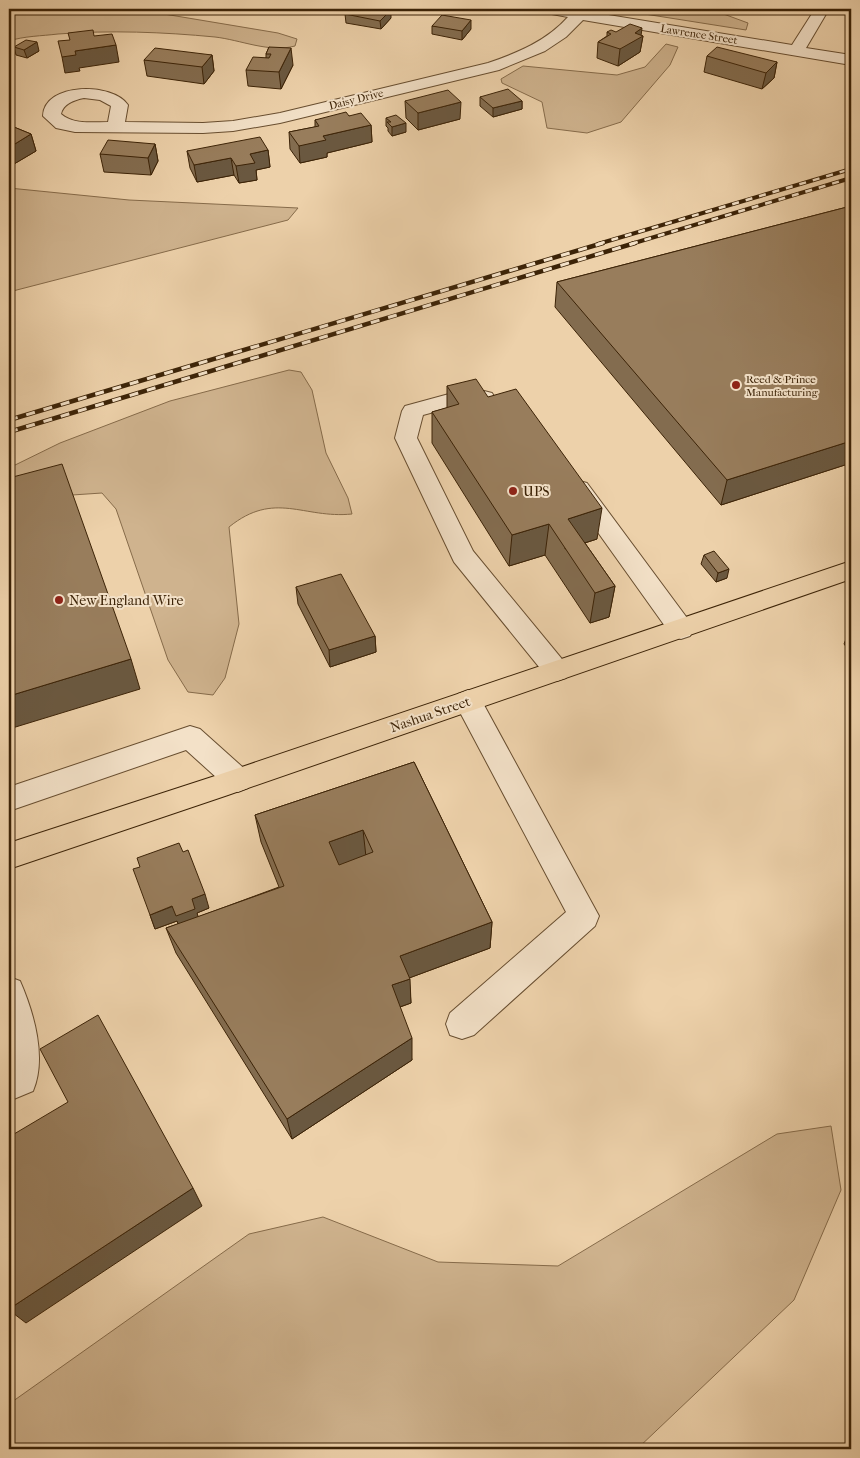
<svg xmlns="http://www.w3.org/2000/svg" width="860" height="1458" font-family="'IM FELL French Canon',serif">
<rect width="100%" height="100%" fill="#edd1aa"/>
<filter id="stains"><feTurbulence type="fractalNoise" baseFrequency=".004" numOctaves="4"/><feColorMatrix values="0 0 0 0 .2 0 0 0 0 .09 0 0 0 0 .02 0 0 0 .5 -.17"/></filter>
<radialGradient id="worn" r=".72"><stop offset=".6" stop-color="#630" stop-opacity="0"/><stop offset="1" stop-color="#630" stop-opacity=".3"/></radialGradient>
<path fill="#cfb38e" stroke="#866b4a" d="M9,9H134L278,33L297,39L295,46C269,53 241,40 215,37C163,32 110,30 58,34C42,36 24,36 9,41Z
M613,9H710L748,23L746,30Z
M666,44L678,47L670,65L621,122L587,133L547,128L542,102L502,83L501,79L523,66L617,75L645,67Z
M9,188L129,200L298,208L288,220L9,292Z
M289,370L301,372L312,390L326,453L348,498L352,514C303,519 275,490 229,527L239,624L225,678L213,695L188,692L168,660L116,509L102,493L72,495L9,512V468L60,443L170,401Z
M831,1126L841,1190L794,1300L637,1449H9V1404L249,1234L323,1217L438,1262L558,1266L777,1134Z"/>
<g fill="none" stroke-linecap="round" stroke-linejoin="round">
<g stroke="#684e30" stroke-width="2">
<path id="minor" d="M539,9H572L792,45L815,9H829L806,48L851,55V65L583,20L566,37L545,51L499,70L280,123L233,131L203,133L75,132L56,128L43,116C44,82 113,82 128,105L125,122L203,123L233,121L280,113L488,63C517,53 547,41 568,17L541,12ZM84,98L100,100L111,106L108,122C92,122 74,125 61,114C63,104 74,100 84,98Z
M460,391H484L492,393L495,398L492,403L484,405H460L423,415L417,438L473,551L566,664L570,671L566,678L557,681L548,678L454,562L395,438L402,411L405,406Z
M579,481L587,483L690,622L694,629L690,636L681,639L672,636L567,489L571,483Z
M468,690L478,694L599,916L595,926L474,1035L462,1039L450,1035L446,1024L450,1013L566,912L454,701L458,694Z
M190,726L200,729L248,772L252,780L248,788L238,792L228,788L186,750L9,811V787Z
M9,977L20,981C34,1013 47,1058 33,1091L9,1101Z"/>
</g>
<g stroke="#3c2307" stroke-width="2">
<path id="major" d="M851,561V579L228,795L9,869V843L218,775Z"/>
</g>
<use href="#minor" fill="#f3e1c8" fill-rule="evenodd"/>
<use href="#major" fill="#edd1aa" fill-rule="evenodd"/>
<g stroke="#3c2307" stroke-width="4">
<path id="rail-far1" d="M598,244L851,169
M631,244L851,178"/>
</g>
<g stroke="#3c2307" stroke-width="4.5">
<path id="rail" d="M9,420L603,243
M9,432L635,243"/>
</g>
<use href="#rail-far1" stroke="#f3e1c8" stroke-width="2.5" stroke-dasharray="7" stroke-linecap="butt"/>
<use href="#rail" stroke="#f3e1c8" stroke-width="3" stroke-dasharray="9" stroke-linecap="butt"/>
</g>
<path fill="#836c4f" stroke="#3c2307" d="M277,9H292L290,11Z
M345,14L391,18L381,29L346,23Z
M432,26L471,29L462,40L432,34Z
M607,32L643,36L640,52L618,66L597,58L598,42L607,36Z
M14,47L39,51L27,58L16,55Z
M269,47L293,65L281,89L248,86L246,70L266,58V54Z
M212,55L214,71L204,84L147,76L144,60Z
M707,56L777,62L774,78L762,89L704,72Z
M480,97L522,101V109L493,117L480,106Z
M405,101L460,119L418,130L406,118Z
M349,116L371,125L372,142L327,153V157L300,163L290,149L289,132L315,127V120Z
M386,118L406,132L392,136L388,131V128L386,126Z
M9,125L31,134L36,151L14,164L9,162Z
M155,144L158,161L151,175L104,172L100,154Z
M268,150L270,167L256,170L257,180L239,183L234,175L197,182L190,168L187,151Z
M851,206V463L721,505L555,307L557,282Z
M447,386L488,397L597,539L585,543L615,586L609,617L590,623L545,555L509,566L432,443V412L447,408Z
M704,555L727,578L716,582L701,564Z
M296,587L375,636L376,652L330,667L298,604Z
M851,626V653L844,644Z
M414,762L492,922L490,948L409,978L411,1003L400,1007L412,1060L292,1139L176,953L166,928L178,924L177,921L155,929L150,915L209,908L197,913L198,917L279,887L261,842L255,815Z"/>
<path fill="#6a5840" stroke="#3c2307" d="M391,10V18L381,29L380,21Z
M471,20V29L462,40V31Z
M642,28L641,36H643L640,52L618,66L620,49L635,33Z
M37,42L39,51L27,58L24,50Z
M116,45L119,62L79,68L80,71L65,73L62,57L75,51Z
M291,48L293,65L281,89L279,72Z
M212,55L214,71L204,84L202,67Z
M777,62L774,78L762,89L766,73Z
M522,101V109L493,117V108Z
M461,102L460,119L418,130V113Z
M406,123V132L392,136V127Z
M371,125L372,142L327,153V157L300,163L299,146L323,136Z
M31,134L36,151L14,164L10,147Z
M155,144L158,161L151,175L148,158Z
M268,150L270,167L256,170L257,180L239,183L236,166L250,154Z
M231,158L234,175L197,182L194,165Z
M851,441V463L721,505L727,480Z
M602,508L597,539L565,549L568,519Z
M549,524L545,555L509,566L512,535Z
M729,569L727,578L716,582L718,573Z
M615,586L609,617L590,623L595,593Z
M375,636L376,652L330,667L329,650Z
M131,659L140,689L9,729V696Z
M363,830L366,857L332,869L329,842Z
M205,894L209,908L197,913L200,923L181,931L177,921L155,929L150,915Z
M492,922L490,948L401,981L400,956Z
M410,979L411,1003L394,1009L392,985Z
M412,1038V1060L292,1139L287,1119Z
M193,1188L202,1206L26,1323L9,1310V1309Z"/>
<path fill="#987d5c" stroke="#3c2307" fill-rule="evenodd" d="M351,9H385L391,10L380,21L345,14Z
M442,15L471,20L462,31L432,26Z
M630,24L642,28L635,33L643,36L620,49L598,42L611,34L607,32L611,30L616,32Z
M93,30L94,36L112,34L116,45L75,51L76,55L62,57L58,41L70,40L68,33Z
M26,40L37,42L24,50L14,47Z
M269,47L291,48L279,72L246,70L253,57L269,58L271,54H266Z
M717,47L777,62L766,73L707,56Z
M155,48L212,55L202,67L144,60Z
M508,89L522,101L493,108L480,97Z
M448,90L461,102L418,113L405,101Z
M346,112L349,116L361,113L371,125L323,136L326,140L299,146L289,132L319,126L315,120Z
M396,115L406,123L392,127L387,122H391L386,118Z
M9,125L31,134L10,147L9,146Z
M260,137L268,150L250,154L255,163L236,166L231,158L194,165L187,151Z
M108,140L155,144L148,158L100,154Z
M851,206V441L727,480L557,282Z
M476,379L488,397L516,389L602,508L568,519L615,586L595,593L549,524L512,535L432,412L459,404L447,386Z
M62,464L131,659L9,696V478Z
M714,551L729,569L718,573L704,555Z
M341,574L375,636L329,650L296,587Z
M414,762L492,922L400,956L410,979L392,985L412,1038L287,1119L166,928L284,886L255,815ZM363,830L373,852L339,865L329,842Z
M179,843L183,852L188,850L205,894L192,899L195,909L176,916L172,906L150,915L133,869L140,867L137,858Z
M98,1015L193,1188L9,1309V1137L68,1102L40,1049Z"/>
<g fill="#8f2418" stroke="#f3e1c8" stroke-width="2">
<circle cx="736" cy="385" r="5"/>
<circle cx="513" cy="491" r="5"/>
<circle cx="59" cy="600" r="5"/>
</g>
<g text-anchor="middle" stroke-width="4" stroke-linejoin="round" paint-order="stroke">
<g font-size="11" fill="#3c2307" stroke="#f3e1c8">
<text transform="translate(699 34) rotate(9)" y="4">Lawrence Street</text>
<text transform="translate(356 99) rotate(-14)" y="4">Daisy Drive</text>
</g>
<g font-size="11" fill="#3c2307" stroke="#f3e1c8" text-anchor="start">
<text x="746" y="383">Reed &amp; Prince<tspan x="746" dy="13">Manufacturing</tspan></text>
</g>
<g font-size="14" fill="#3c2307" stroke="#f3e1c8" text-anchor="start">
<text x="523" y="496">UPS</text>
<text x="69" y="605">New England Wire</text>
</g>
<g font-size="14" fill="#3c2307" stroke="#f3e1c8">
<text transform="translate(430 714) rotate(-19)" y="5">Nashua Street</text>
</g>
</g>
<rect width="860" height="1458" fill="none" stroke="#edd1aa" stroke-width="30"/>
<rect x="10" y="10" width="840" height="1438" fill="none" stroke="#3c2307" stroke-width="2.5"/>
<rect x="15" y="15" width="830" height="1428" fill="none" stroke="#3c2307"/>
<rect width="100%" height="100%" filter="url(#stains)"/>
<rect width="100%" height="100%" fill="url(#worn)"/>
</svg>
